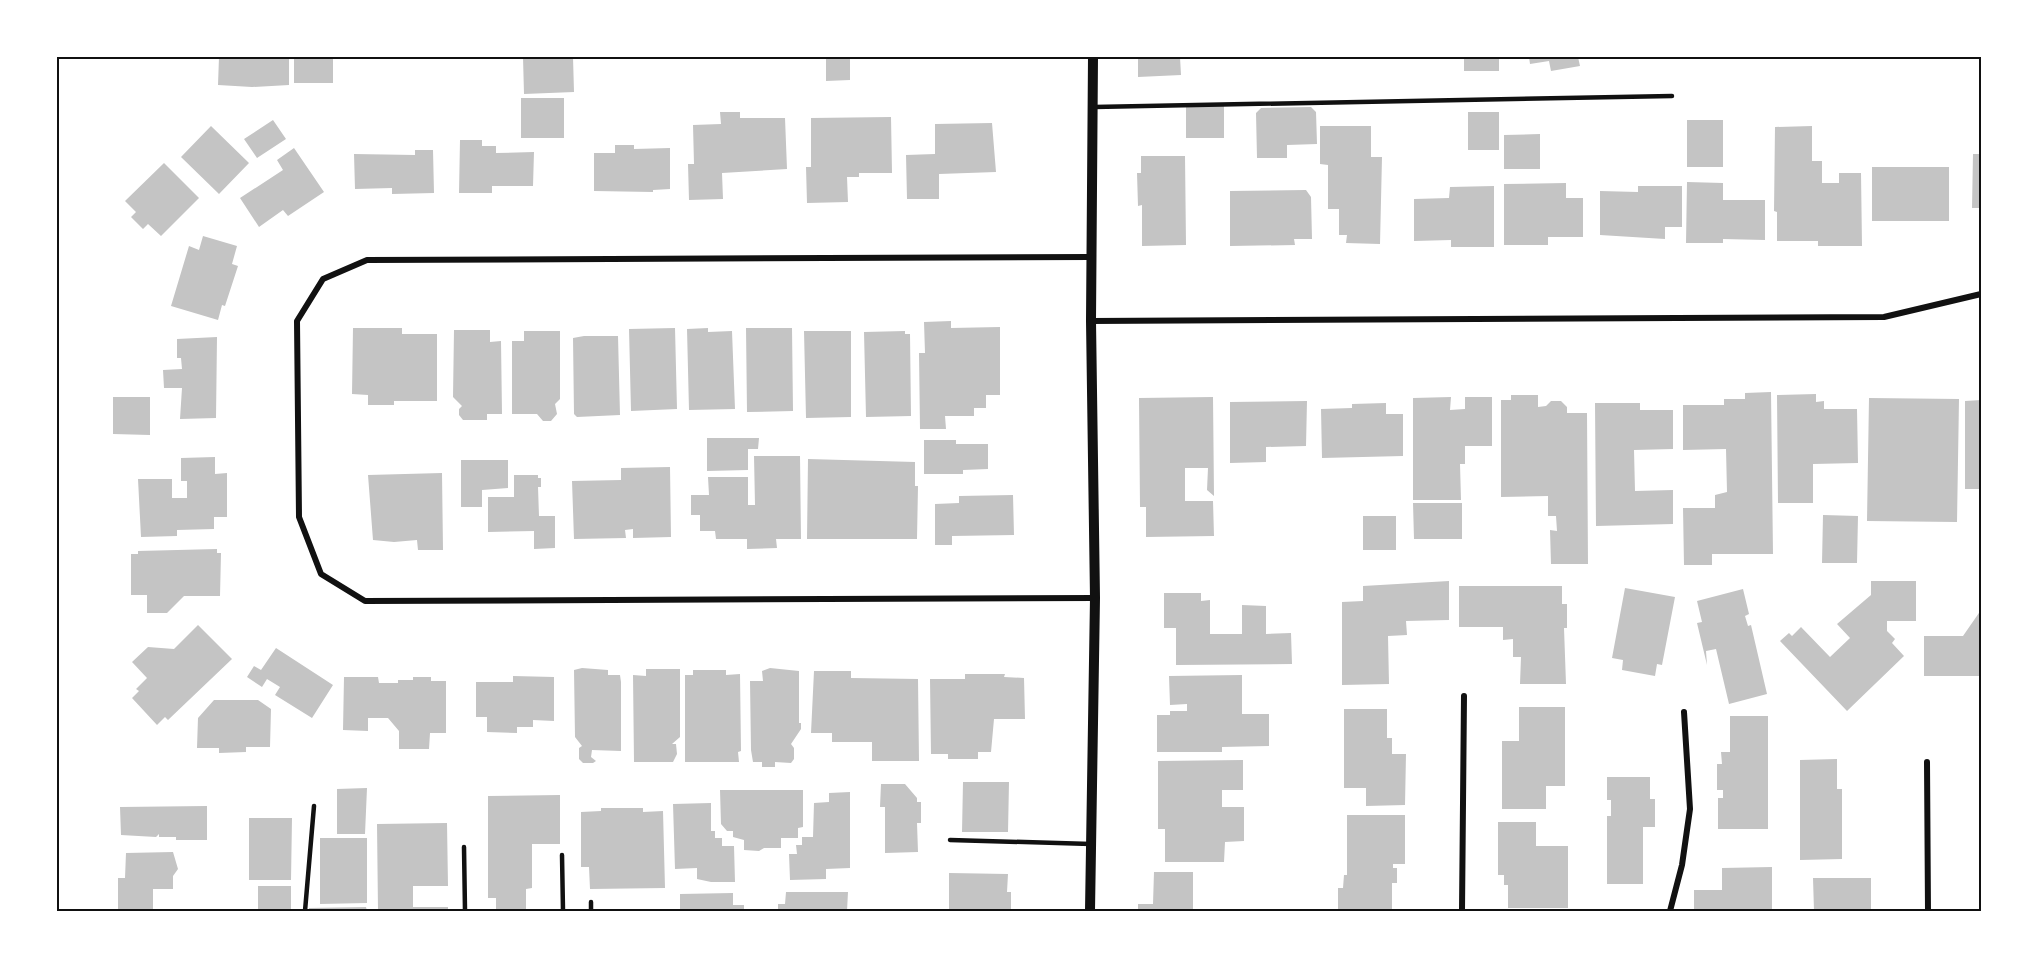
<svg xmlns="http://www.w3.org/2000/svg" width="2038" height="968" font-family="Quicksand,sans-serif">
<rect width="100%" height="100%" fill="#fff"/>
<path fill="#c4c4c4" d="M219,57H289V85L252,87L218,85Z
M294,57H333V83H294Z
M523,57H573L574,92L524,94Z
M826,57H850V80L826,81Z
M1138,57H1180L1181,75L1138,77Z
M1464,57H1499V71H1464Z
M1529,57H1578L1580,66L1551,71L1549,61L1530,64Z
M521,98H564V138H521Z
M1186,105H1224V138H1186Z
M1311,107L1316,112L1317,144L1287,145V158H1257L1256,113L1261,108Z
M720,112H740V118H785L787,169L722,173L723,199L689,200L688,164H694L693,125L721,124Z
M1468,112H1499V150H1468Z
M891,117L892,173H859V177H847L848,202L807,203L806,167H811V118Z
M273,120L286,139L257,158L244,139Z
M1687,120H1723V167H1687Z
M992,123L996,172L939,174V199H907L906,155L935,154V124Z
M211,126L249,163L219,194L181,157Z
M1320,126H1371V157H1382L1380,244L1346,243L1347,235H1339V209H1328V165L1320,164Z
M1812,126V161H1822V183H1839V173H1861L1862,246H1818V241H1777V212L1774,211L1775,127Z
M1540,134V169H1504V135Z
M460,140H482V146H496V153L534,152L533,186H492V193H459Z
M615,145H634V149L670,148V189L653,190V192L594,191V153H615Z
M294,148L324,192L288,216L283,210L259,227L240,198L283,170L277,160Z
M415,150H433L434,193L392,194V188L355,189L354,154L415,155Z
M1973,154H1981V208H1972Z
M1141,156H1185L1186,245L1142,246V205L1138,206L1137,173H1141Z
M164,163L199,198L161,236L148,224L143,229L131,217L136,212L125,201Z
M1872,167H1949V221H1872Z
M1687,182L1723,183V200H1765V240L1723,239V243H1686Z
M1566,183V198H1583V237H1548V245H1504V184Z
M1494,186V247H1451V240L1414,241V199L1449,198L1450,187Z
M1638,186H1682V227H1665V239L1600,235V191L1638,192Z
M1306,190L1311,197L1312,239H1294L1295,245L1230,246V191Z
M203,236L237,246L232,264L238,266L225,306L222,305L218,320L171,306L189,246L199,250Z
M951,321V328L1000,327V395H986V408H974V416H945L946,429H920L919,353H925L924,322Z
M353,328H402V334H437V401H394V405H368V395L352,394Z
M675,328L677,409L631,411L629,329Z
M708,328V332L732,331L735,409L689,410L687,329Z
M746,328H792L793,411L747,412Z
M454,330H490V342L501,341L502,414H487V420H463L459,415V409L462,406L453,397Z
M524,331H560V399L555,404L557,414L551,421H543L537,414H512V341H524Z
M804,331H851V417L806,418Z
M905,331V334H910L911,416L866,417L864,332Z
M584,336H618L620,415L577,417L574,414L573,338Z
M217,337L216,418L180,419L182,388H164L163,370L182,369L181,358H177V339Z
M1771,392L1773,554H1712V565H1684L1683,508H1715V495L1727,492L1726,449L1683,450V405H1724V399H1745V393Z
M1816,394V402L1824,401V409H1857L1858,463L1813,464V503H1778L1777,395Z
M1511,395H1538V407L1546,406L1551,401H1561L1567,407V413H1587L1588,564H1551L1550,530L1557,531L1556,516H1548V496L1501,497V400H1511Z
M113,397H150V435L113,434Z
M1213,397L1214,496L1207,490L1208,468H1185V501H1213L1214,536L1146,537V507H1140L1139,398Z
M1451,397L1450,410L1465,409V397H1492V446H1465V464H1460L1461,500H1413V398Z
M1869,398L1959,399L1957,522L1867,521Z
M1981,400V489H1965V401Z
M1307,401L1306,446L1266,447V462L1230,463V402Z
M1386,403V414H1403V456L1322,458L1321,409L1352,408V404Z
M1595,403H1640V410H1673V449L1634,450L1635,491L1673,490V524L1596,526Z
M707,438H759L758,449H748V470L707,471Z
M924,440H956V444H988V469L963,470V474H924Z
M754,456H800L801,539H776L777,548L747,549V539H716L715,531H700V515H691V495H709L708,477H748V505H755Z
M215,457V474L227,473V517H214V529L177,530V536L141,537L138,479H172V498H187V481H181V458Z
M808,459L915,462V486H918L917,539H807Z
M461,460H508V488L482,490V507H461Z
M670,467L671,537L633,538V529L625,530L626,538L574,539L572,481L621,480V468Z
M442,473L443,550H418L417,540L394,542L373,540L368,475Z
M514,475H538V478H541V487H538L539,516H555V548L534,549V531L488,532V497H514Z
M1013,495L1014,535L952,536V545H935V504L959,503V496Z
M1413,503H1462V539H1414Z
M1823,515L1858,516L1857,563H1822Z
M1363,516H1396V550H1363Z
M217,549V553H221L220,596H184L167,613H147V595H131V554H138V551Z
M1449,581V620L1406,621L1407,635L1388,636L1389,684L1342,685V602L1363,601V586Z
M1871,581H1916V621H1887V631L1895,639L1892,643L1904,656L1847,711L1780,641L1789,633L1792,636L1801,627L1830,657L1850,638L1837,624L1871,595Z
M1459,586H1562V604H1567V628H1564L1566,684H1520L1521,657H1513V639L1503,640V627H1459Z
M1625,588L1675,597L1662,665L1657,664L1655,676L1622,670L1623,660L1612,658Z
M1743,589L1749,614L1745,616L1748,626L1751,625L1767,694L1729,704L1716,649L1706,651L1707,665L1697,623L1702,622L1697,601Z
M1164,593H1201V601L1210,600V634H1242V605L1266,606V634L1291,633L1292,664L1176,665V628H1164Z
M1981,610V676H1924V636H1963Z
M198,625L232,659L168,720L165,717L157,725L132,698L139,691L136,689L147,678L132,662L148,647L174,649Z
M276,648L333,685L312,718L275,695L280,687L267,679L262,687L247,677L254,666L261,670Z
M582,668L608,670V675H620L621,682V751L592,750L591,757L596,761L593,763H583L579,759V748L582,746L575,737L574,670Z
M770,668L799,671V723H801V729L791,744L794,748V759L791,763L775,762V767H762V762H753L751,750L750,681H763L762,671Z
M646,669H680V737L672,744H676L677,754L673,762H634L633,675L646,676Z
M693,670H726V675L740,674L741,751L738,752L739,762H685V675H693Z
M814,671H851V678L918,679L919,761H872V742H832V733H811Z
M965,674H1005L1004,677L1024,678L1025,719H994L991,752H978V759H948V754H931L930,679H965Z
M1242,675V714H1269V746L1222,747V752H1157V715H1170V711H1187V704L1170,705L1169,676Z
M513,676L554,677V721L533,720V727H517V733L487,732V717H476V682H513Z
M344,677H378L379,683H398V680H413V677H431V681H446V733H430L429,749H399V731L388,718H368V731L343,730Z
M214,700H258L271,709L270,747H246V752L219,753V748H197L198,718Z
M1519,707H1565V786H1546V809H1502V741H1519Z
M1344,709H1387V738H1392V754H1406L1405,805L1366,806V788H1344Z
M1730,716H1768V829H1718V798H1723V790H1717V764H1722L1721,752H1730Z
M1837,759V789H1842V859L1800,860V760Z
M1243,760V790H1222V807H1244V841L1225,842L1224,862H1165V829H1158V761Z
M1607,777H1650V799H1655V827H1643V884H1607V816H1611V800H1607Z
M963,782H1009L1008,832H962Z
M881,784H905L917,798V802H921V823H917L918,852L885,853V807H880Z
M367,788L365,834H337V789Z
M720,790H803V827L798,828V838H781V848H764L759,851L744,850V840L733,837V831H727L721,824Z
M850,792V868L826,869V879L790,880L789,854H797L796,845H802V837H813L814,803L829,802V793Z
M560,795V844H532V888L526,889V911H496V898H488V796Z
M711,803V831H715V838H722V846H734L735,882H711L697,879V868L675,869L673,804Z
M207,806V840H176V837H159V834L156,837L121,835L120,807Z
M601,808H643V812L663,811L665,888L590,889L589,867H581V812L601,811Z
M1347,815H1405V864H1393V868H1397V883H1392V910L1338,911V888H1343L1344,875H1347Z
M249,818H292L291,880H249Z
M1498,822H1536V846H1568V908H1508V885H1504V875H1498Z
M447,823L448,886H413V907H448V911H378L377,824Z
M320,838H367V903L320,904Z
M173,852L178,869L173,876V889H153V911H118V878H125L126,853Z
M1772,867V911H1694V890H1722V868Z
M1154,872H1193V911H1138V904H1153Z
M949,873L1008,874L1007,892H1011V911H949Z
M1813,878H1871V911H1814Z
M258,886H291V911H258Z
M786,892H848L847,911H778V904H785Z
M733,893V905H744V911H680V894Z
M366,907L367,911H309V908Z"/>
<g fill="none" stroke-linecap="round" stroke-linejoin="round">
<path stroke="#111" stroke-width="4.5" d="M1094,107L1672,96
M950,840L1091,844
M464,847L465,911
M562,855L563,911
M305,911L314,806
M591,911V902"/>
<path stroke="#111" stroke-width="6" d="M1091,257L367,260L323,279L297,321L299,517L321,574L365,601L1095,598
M1091,321L1884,317L1981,294
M1927,762L1928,911
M1462,911L1464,696
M1670,911L1682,865L1690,809L1684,712"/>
<path stroke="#111" stroke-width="10" d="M1090,911L1095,598L1091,321L1093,57"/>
</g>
<rect width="2038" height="968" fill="none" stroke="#ffffff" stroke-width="117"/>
<rect x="58" y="58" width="1922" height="852" fill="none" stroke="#111" stroke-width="2"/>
</svg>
